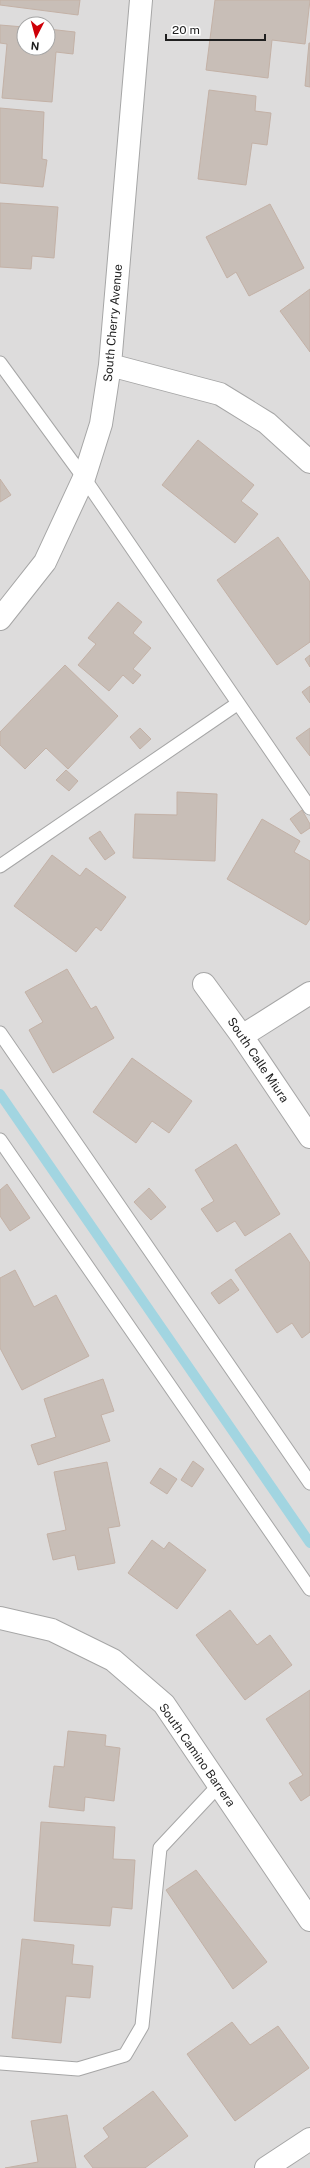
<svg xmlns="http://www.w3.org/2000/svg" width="310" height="2168" font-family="'Public Sans',sans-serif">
<rect width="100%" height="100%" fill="#f0ece4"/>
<path fill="#dddcdc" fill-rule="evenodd" d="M0,0H310V2168H0ZM24,24H48V48H24Z"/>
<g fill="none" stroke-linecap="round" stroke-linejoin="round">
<path stroke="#a2d5e1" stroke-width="10" d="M0,1094L310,1543"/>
</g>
<path fill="#c8beb7" stroke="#c3b1a6" d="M0,0H80L78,15L0,5Z
M215,0H310L305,44L272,40L268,78L206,70Z
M0,25L24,27V48H48V29L75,32L73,54L56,52L52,102L2,98L7,44L0,43Z
M309,43H310V87L305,86Z
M209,90L256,96L255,111L271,113L267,145L252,143L246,185L198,179Z
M0,108L44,112L42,159L47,160L43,187L0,183Z
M0,203L58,207L54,258L32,256L31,269L0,267Z
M270,204L304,268L249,296L236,272L227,278L206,237Z
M310,289V352L280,311Z
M198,440L254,485L241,501L258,514L235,543L162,485Z
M0,479L11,495L0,502Z
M278,537L310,582V642L277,665L217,580Z
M118,602L142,622L133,633L151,648L133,669L141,675L133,684L123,675L109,691L78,665L96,644L88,638Z
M310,655V667L305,659Z
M65,665L118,716L68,769L46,748L25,769L0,745V732Z
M310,686V703L302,692Z
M140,728L151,739L140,749L130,737Z
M310,728V756L296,738Z
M66,770L78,781L69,791L56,780Z
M177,792L217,794L215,861L133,858L135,814L177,815Z
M302,810L310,824V828L301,834L290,819Z
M262,819L300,841L294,852L310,861V919L306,925L227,879Z
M100,831L115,853L105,860L89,838Z
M52,855L80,876L86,868L126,897L101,931L96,927L76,952L14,906Z
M67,969L91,1009L96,1006L114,1038L53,1073L29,1030L43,1022L25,992Z
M132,1058L192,1101L169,1133L152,1121L136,1143L93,1112Z
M236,1144L280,1214L245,1236L235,1221L217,1232L201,1209L214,1201L195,1170Z
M7,1184L30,1218L10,1231L0,1216V1190Z
M149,1188L166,1207L151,1220L134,1202Z
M290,1233L310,1263V1332L302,1338L292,1323L277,1333L235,1270Z
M15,1270L34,1307L56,1295L89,1356L22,1390L0,1348V1278Z
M231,1279L239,1290L219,1304L211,1293Z
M103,1379L114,1411L101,1415L110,1441L38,1465L31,1445L56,1437L44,1399Z
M193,1461L204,1469L192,1487L181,1480Z
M107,1462L120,1526L108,1528L115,1563L78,1570L75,1555L53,1560L47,1534L66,1530L54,1472Z
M160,1468L177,1479L167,1494L150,1483Z
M152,1540L164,1549L169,1542L206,1570L177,1609L128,1573Z
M230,1610L257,1645L270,1635L292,1665L245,1700L196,1635Z
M310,1690V1795L301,1801L289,1783L303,1775L266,1719Z
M68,1731L106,1735L105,1746L120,1748L114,1801L85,1797L84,1811L49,1807L54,1766L64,1767Z
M41,1822L115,1827L113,1859L135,1860L132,1909L112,1907L110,1926L34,1921Z
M196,1870L267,1962L233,1989L166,1890Z
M22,1939L74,1945L72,1964L93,1966L90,1998L66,1996L61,2043L12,2038Z
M232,2022L250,2045L278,2026L309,2068L235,2121L187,2054Z
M153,2091L188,2136L145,2168H93L84,2156L109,2137L103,2128Z
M67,2115L76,2168H5L38,2162L31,2121Z"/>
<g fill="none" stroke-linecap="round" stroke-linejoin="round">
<g stroke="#a6a6a6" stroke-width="15">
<path id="service" d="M0,363L84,478L310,808
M0,866L237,704
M0,1033L310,1483
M0,1140L310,1589
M0,2063L78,2069L125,2055L142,2026L160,1848L219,1785"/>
</g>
<g stroke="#a6a6a6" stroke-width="24">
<path id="minor" d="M110,365L220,394L267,423L310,462
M0,619L45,562L84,478L101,424L110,365L141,0
M204,984L242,1036L310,1137
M242,1036L310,993
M0,1618L52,1630L113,1660L164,1704L310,1920
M266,2168L310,2139"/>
</g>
<use href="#service" stroke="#fff" stroke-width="13"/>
<use href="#minor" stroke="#fff" stroke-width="22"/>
</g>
<g text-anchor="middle" stroke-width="3" stroke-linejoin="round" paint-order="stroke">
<g font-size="12" fill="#1f1f1f" stroke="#fff">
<text transform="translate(113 323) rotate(-85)" y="4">South Cherry Avenue</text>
<text transform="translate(258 1060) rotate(56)" y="4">South Calle Miura</text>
<text transform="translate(197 1755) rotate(55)" y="4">South Camino Barrera</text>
</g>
</g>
<g transform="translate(36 36) rotate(186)"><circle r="19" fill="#ffffff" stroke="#a5a5a5"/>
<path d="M0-3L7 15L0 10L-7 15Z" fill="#ce0008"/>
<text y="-6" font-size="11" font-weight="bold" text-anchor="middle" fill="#1f1f1f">N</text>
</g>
<path d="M166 34v6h99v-6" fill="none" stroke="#1f1f1f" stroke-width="2"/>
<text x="172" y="34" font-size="12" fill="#1f1f1f" stroke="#ffffff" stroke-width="3" paint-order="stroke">20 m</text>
</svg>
